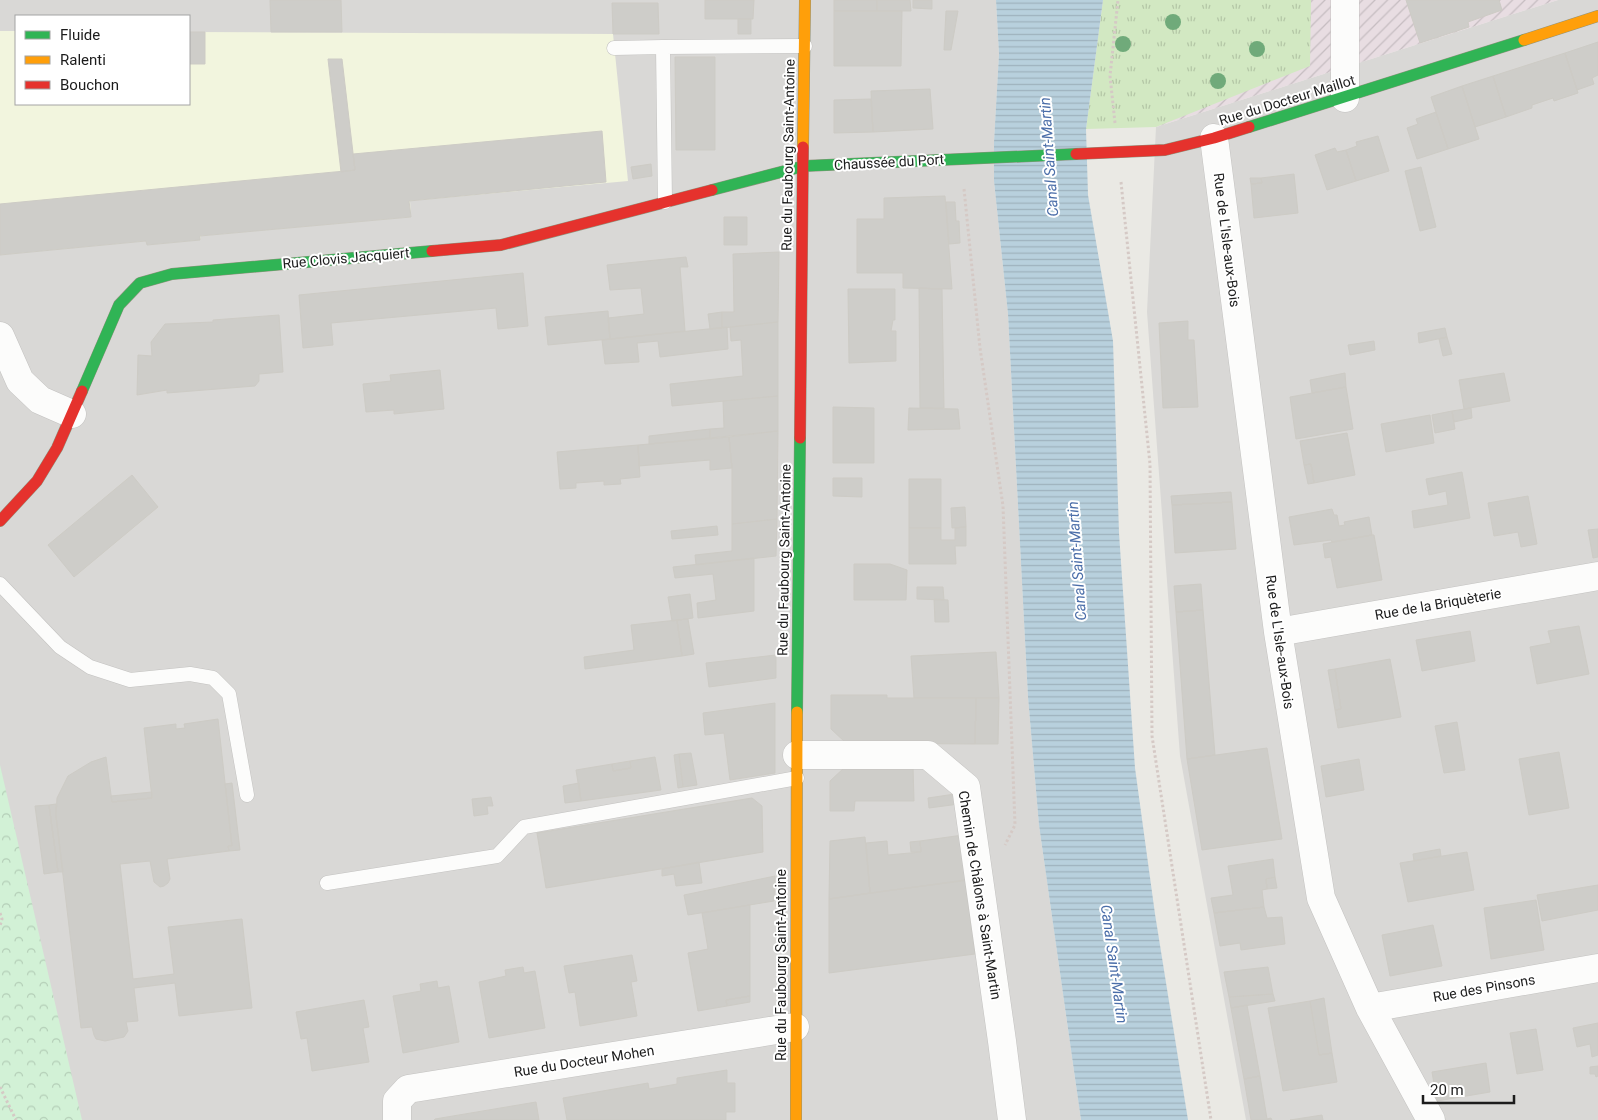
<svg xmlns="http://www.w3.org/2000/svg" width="1598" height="1120" font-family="Roboto,sans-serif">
<defs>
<pattern id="industrial-furrows" width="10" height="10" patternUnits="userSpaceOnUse" patternTransform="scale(1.25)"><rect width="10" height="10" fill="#e8dde2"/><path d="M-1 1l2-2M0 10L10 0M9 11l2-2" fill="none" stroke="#c6bdc1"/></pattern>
<pattern id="grass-tufts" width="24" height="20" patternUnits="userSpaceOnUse" patternTransform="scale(1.25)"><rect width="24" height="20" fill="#d2e8c2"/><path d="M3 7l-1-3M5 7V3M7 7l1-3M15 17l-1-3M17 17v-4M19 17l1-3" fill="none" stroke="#b4c6a6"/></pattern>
<pattern id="park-crowns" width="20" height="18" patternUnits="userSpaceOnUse" patternTransform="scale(1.25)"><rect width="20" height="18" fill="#d2f1d6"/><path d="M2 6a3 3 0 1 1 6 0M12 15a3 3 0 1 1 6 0" fill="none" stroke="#b4ceb7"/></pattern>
<pattern id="water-rules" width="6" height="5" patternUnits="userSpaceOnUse" patternTransform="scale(1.25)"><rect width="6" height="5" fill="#b8d0dd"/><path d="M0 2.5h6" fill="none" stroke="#9eb2bd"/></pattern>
</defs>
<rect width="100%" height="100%" fill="#eae9e4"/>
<path fill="#d9d8d6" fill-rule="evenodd" d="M0,0H996L999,54L994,142V181L1008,314L1028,697L1039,825L1081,1120H0ZM16,16H189V104H16Z
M1558,0H1598V1120H1246L1180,756L1147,312L1156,127Z"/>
<path fill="url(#industrial-furrows)" d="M1160,0H1558L1156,127L1161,47Z"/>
<path fill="#f2f5de" d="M0,31H16V104H189V32L613,34L628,181L410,201L411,217L201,236L200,240L147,245L146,241L0,255Z"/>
<path fill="url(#grass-tufts)" d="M1103,0H1311L1310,66L1156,127L1086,129Z"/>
<path fill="url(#park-crowns)" d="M0,765L82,1120H0Z"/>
<path fill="url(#water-rules)" d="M996,0H1103L1086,129L1088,195L1113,341L1119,533L1135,768L1155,914L1188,1120H1081L1039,825L1028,697L1008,314L994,181V142L999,54Z"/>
<path fill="#cecdc9" stroke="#cdcbc5" d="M270,0H341L342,32H271Z
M705,0H754L753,19H705Z
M834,0H877V11H834Z
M877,0H910L911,11H877Z
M913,0H932V9L913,8Z
M1406,0H1499L1502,10L1468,22L1469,27L1420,43Z
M612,3H658L659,34H613Z
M834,11H902L901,66H834Z
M946,11H958L951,50H944Z
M738,19H751V34H738Z
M189,32H205V64H189Z
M1598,42V75L1592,78L1594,84L1577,90L1565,53Z
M1565,53L1578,93L1554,101L1553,98L1532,105V108L1506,117L1493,76Z
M675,57H715V150H676Z
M328,59H342L355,170L341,172Z
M1493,76L1506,117L1475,127L1462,86Z
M1462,86L1479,139L1448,149L1431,97Z
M930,89L933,129L873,132L871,91Z
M871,99L873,132L834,133V100Z
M1436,112L1448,149L1417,159L1407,128L1418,124L1416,119Z
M602,131L606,182L409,201L411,217L200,236V240L147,245L146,241L0,255V204L355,170L353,154Z
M1378,136L1389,171L1356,181L1346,150L1357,146L1356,142Z
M1335,148L1337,152L1346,150L1356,181L1327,190L1315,155Z
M651,164L652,176L633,179L631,167Z
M1421,167L1436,227L1420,231L1405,171Z
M1294,174L1298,213L1254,218L1251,184L1262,183L1261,178Z
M1250,178H1261L1262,183L1251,184Z
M945,196L952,289L903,288V273H857V219H884V198Z
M946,202H955L956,221H959L960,243L949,244Z
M724,217H747V245H724Z
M779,252L778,322L722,328V312H734L733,254Z
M686,257L688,267H680L685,331L610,339L608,318L644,314L641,288L610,290L607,265Z
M523,273L528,326L498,329L496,308L331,323L333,345L303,348L299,295Z
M919,288L942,289L944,408H920Z
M848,289H895V320H893L891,331H896V361L849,363Z
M608,311L610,339L548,345L545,317Z
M722,312V328L710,329L708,314Z
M279,315L283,372L259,374V381L255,386L167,393V390L137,395L138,355L152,356L151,342L165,324L213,322V320Z
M1188,321V340H1194L1198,407L1163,408L1159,323Z
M778,322V396L672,406L670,384L743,376L741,340L731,341L730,327Z
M727,327L728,349L660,357L658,341L637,343L639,362L605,364L602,340Z
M1445,328L1447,337L1419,343L1418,333Z
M1447,337L1452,354L1443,356L1439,339Z
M1374,341L1375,350L1350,355L1348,345Z
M440,370L444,409L394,414V410L366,412L363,384L391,381L390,375Z
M1345,373L1346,387L1312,393L1310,380Z
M1504,373L1510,401L1464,409L1459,380Z
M1346,387L1353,429L1296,439L1290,397Z
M778,396V431L710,438V429L724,428L723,401Z
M833,407L874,408V463H833Z
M909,408L958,409L960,429L908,430Z
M1471,408L1472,418L1454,422L1452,411Z
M1452,411L1455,429L1435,433L1432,415Z
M1430,415L1434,443L1386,452L1381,424Z
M710,429V438L649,444V436Z
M778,431L777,519L732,524V468L729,437Z
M1347,433L1355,475L1314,483L1311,464L1304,465L1300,441Z
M729,437L732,468L710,470V460L639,466L638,445Z
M638,445L640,477L620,479L621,484L604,485V481L576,483V488L560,489L557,452Z
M1311,464L1314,483L1308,484L1304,465Z
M1462,472L1470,518L1414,528L1412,511L1448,505L1446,491L1429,495L1426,479Z
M132,475L158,507L74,577L48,545Z
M833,478H862V497L833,496Z
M909,479H941V528H909Z
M1231,492L1232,502L1172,505L1171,496Z
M1528,496L1537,544L1521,547L1518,532L1494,536L1488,503Z
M1232,502L1236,549L1175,553L1172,505Z
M965,507L966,527L952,528L951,508Z
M1332,509L1334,515H1337L1339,526L1345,525L1344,522L1369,517L1372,535L1332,542L1331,540L1294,545L1289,517Z
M777,519L776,556L696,565L695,555L732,551V524Z
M717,526L718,535L672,539L671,531Z
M966,527V546H955L956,564H909V528H941V540H955V528Z
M1598,529V557L1593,558L1588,530Z
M1372,535H1374L1382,580L1337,588L1331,557L1325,558L1323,544Z
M754,558V611L698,618L697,603L716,600L713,574L675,578L673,567Z
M854,564H890L907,570L906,600H854Z
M1201,584L1203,610L1176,612L1174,586Z
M917,587H943L944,600L917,599Z
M690,594L693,618L672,621L668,597Z
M934,599L948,600L949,622H935Z
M1203,610L1215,755L1187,759L1176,612Z
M688,619L694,654L682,656L677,620Z
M677,620L682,656L585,669L584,657L634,650L631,625Z
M1579,626L1589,674L1537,684L1530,647L1551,643L1548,631Z
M1470,631L1475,661L1422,671L1416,640Z
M996,652L999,698H914L911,656Z
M776,655V678L709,687L706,663Z
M1390,659L1401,717L1338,728L1335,710L1341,709L1335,669Z
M1335,669L1341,709L1335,710L1328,670Z
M831,695H887V698H976L975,744L846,743L831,729Z
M976,698H999L998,744H975Z
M775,703V773L730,780L724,733L705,735L703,713Z
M218,719L232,846H228L229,851L167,859L170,879L168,883L164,886L160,887L154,882L150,861L120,864L133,979L174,974L168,927L242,919L252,1008L179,1016L175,983L134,988L138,1021L126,1022L128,1031L124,1037L105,1041L96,1039L94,1035L92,1027L81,1028L56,816L57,798L68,776L91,762L106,757L112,802L152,798L144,728L176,724V729L185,728L184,724Z
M1457,722L1465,770L1444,773L1435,726Z
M1267,748L1282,839L1202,850L1187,759Z
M1559,752L1569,808L1529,815L1519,759Z
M691,753L697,785L683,787L679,754Z
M679,754L683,787L678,788L674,755Z
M655,757L661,790L581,801L576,770L612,764L613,771L631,768L630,761Z
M1359,759L1364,790L1326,797L1321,766Z
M630,761L631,768L613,771L612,764Z
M913,766L914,801H855L854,811H830V781L845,767Z
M232,783L240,850L229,851L228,846H232L225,784Z
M579,783L581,801L565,803L563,786Z
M152,792V798L112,802L111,796Z
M955,794L959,804L929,808L928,798Z
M491,797L493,806H487L488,814L474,816L472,799Z
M752,798L762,806L763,852L546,888L537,833Z
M56,804V816L63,872H58L49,805Z
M49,805L58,872L44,874L35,806Z
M963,835L969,880L870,893L866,843L887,841L888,855L921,852L920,841Z
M865,837L870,893L829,899L830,841Z
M920,841L921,852H911L910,842Z
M1440,849L1441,856L1414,861L1413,854Z
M1467,852L1474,890L1408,902L1400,863Z
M1273,859L1275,877L1266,879L1267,889L1262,890L1264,907L1214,913L1211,898L1233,895L1228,866Z
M699,862L702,883L676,886L674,874L662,876V869Z
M775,876L774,901L688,915L684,895Z
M1275,877L1277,888L1267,889L1266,879Z
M965,880L975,954L829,973V899Z
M1598,885V910L1542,921L1537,895Z
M1536,900L1544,950L1491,959L1484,908Z
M750,905V996L726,1000L727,1006L698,1011L688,953L708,949L702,913Z
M1264,907L1267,918L1282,917L1285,944L1241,950L1240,943L1220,946L1214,913Z
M1433,925L1442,966L1390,976L1382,935Z
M632,955L637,981L631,982L637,1016L580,1026L575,992L569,993L564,966Z
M523,967L524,973L535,971L545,1028L489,1038L479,982L506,976L505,970Z
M1268,967L1273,994L1229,997L1224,972Z
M437,981L438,988L449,986L459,1042L403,1053L393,996L421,991L420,984Z
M1273,994L1275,1001L1231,1008L1229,997Z
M750,996V1002L727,1006L726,1000Z
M1324,998L1332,1053L1319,1055L1310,1001Z
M364,1000L369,1027L363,1028L369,1062L312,1071L307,1038L301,1039L296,1012Z
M1310,1001L1319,1055L1332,1053L1337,1082L1283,1091L1268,1008Z
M1247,1005L1260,1076L1244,1079L1231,1008Z
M1598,1023V1055L1592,1057L1590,1044L1577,1047L1573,1028Z
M1536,1029L1543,1070L1517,1074L1510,1033Z
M1486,1063L1490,1092L1437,1101L1432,1072Z
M1598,1066V1076L1596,1077L1595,1074H1590V1067Z
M727,1070V1083H735V1112H726V1120H567L563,1098L648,1083L649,1089L677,1084V1078Z
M1260,1076L1267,1119L1271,1118L1272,1120H1251L1244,1079Z
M536,1102L539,1120H434L435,1119Z
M1322,1115L1323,1120H1290Z"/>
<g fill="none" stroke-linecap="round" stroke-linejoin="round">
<g stroke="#c3c2c0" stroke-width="15">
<path id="lane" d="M614,48L663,47
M665,202L663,47L805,46
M0,584L60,647L90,667L130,680L190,674L213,678L229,694L247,795
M327,883L497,856L524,827L797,778"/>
</g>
<g stroke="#c3c2c0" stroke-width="29">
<path id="street" d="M1345,98V0
M1214,138L1278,632L1321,898L1370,1008L1431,1120
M0,336L20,381L40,400L72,414
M1278,632L1598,576
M797,755H928L966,787L1002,1041L1012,1120
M1370,1008L1598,968
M397,1120V1101L408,1089L795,1027"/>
</g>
<g stroke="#8f937d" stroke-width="12">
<path id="fast" d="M1249,127L1524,40
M712,190L804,166L1076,154
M82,391L119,305L140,283L172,274L432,251
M797,712L800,438"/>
</g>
<g stroke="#8f937d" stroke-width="12">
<path id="slow" d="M1524,40L1598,16
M803,147L805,0
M796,1120L797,712"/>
</g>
<g stroke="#8f937d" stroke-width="12">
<path id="jam" d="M1076,154L1165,150L1214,138L1249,127
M432,251L501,245L712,190
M800,438L803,147
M0,521L37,481L57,448L82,391"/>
</g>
<path stroke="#d5c9c5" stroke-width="3" stroke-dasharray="2.5 2.5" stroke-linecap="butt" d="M1115,123L1110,76L1118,0
M1121,182L1150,464L1152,736L1211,1120
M964,189L980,348L1003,506L1015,825L1005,845
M0,913L2,919L0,926
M0,1087L16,1120"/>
<use href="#lane" stroke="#fcfcfb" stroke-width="14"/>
<use href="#street" stroke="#fcfcfb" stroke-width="28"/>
<use href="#fast" stroke="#30b455" stroke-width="11"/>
<use href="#slow" stroke="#ff9f0a" stroke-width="11"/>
<use href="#jam" stroke="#e5322d" stroke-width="11"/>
</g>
<g fill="#70aa7a">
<circle cx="1173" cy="22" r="8"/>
<circle cx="1123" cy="44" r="8"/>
<circle cx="1257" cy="49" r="8"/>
<circle cx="1218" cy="81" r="8"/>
</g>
<g text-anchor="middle" stroke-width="4" stroke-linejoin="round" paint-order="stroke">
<g font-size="14" fill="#1c1c1c" stroke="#fff">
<text transform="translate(1287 100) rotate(-17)" y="5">Rue du Docteur Maillot</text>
<text transform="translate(788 155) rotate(-89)" y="5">Rue du Faubourg Saint-Antoine</text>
<text transform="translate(889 162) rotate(-3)" y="5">Chaussée du Port</text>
<text transform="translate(1227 240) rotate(83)" y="5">Rue de L'Isle-aux-Bois</text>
<text transform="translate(346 258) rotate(-5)" y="5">Rue Clovis Jacquiert</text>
<text transform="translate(784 560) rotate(-89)" y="5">Rue du Faubourg Saint-Antoine</text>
<text transform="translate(1438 604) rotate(-10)" y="5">Rue de la Briquèterie</text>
<text transform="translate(1280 642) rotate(82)" y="5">Rue de L'Isle-aux-Bois</text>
<text transform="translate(980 895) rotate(81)" y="5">Chemin de Châlons à Saint-Martin</text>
<text transform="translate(781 965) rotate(-90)" y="5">Rue du Faubourg Saint-Antoine</text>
<text transform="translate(1484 988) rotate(-10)" y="5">Rue des Pinsons</text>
<text transform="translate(584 1061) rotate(-9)" y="5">Rue du Docteur Mohen</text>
</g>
<g font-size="15" font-style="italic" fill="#4b6ea9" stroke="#fff">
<text transform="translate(1049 157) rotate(-94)" y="5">Canal Saint-Martin</text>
<text transform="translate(1077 561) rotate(-94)" y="5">Canal Saint-Martin</text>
<text transform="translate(1114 964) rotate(82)" y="5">Canal Saint-Martin</text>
</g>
</g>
<rect x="15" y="15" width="175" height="90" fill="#ffffff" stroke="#a4a4a4"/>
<rect x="25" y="31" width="25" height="8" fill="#30b455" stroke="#a4a4a4"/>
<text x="60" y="40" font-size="15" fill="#1c1c1c">Fluide</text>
<rect x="25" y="56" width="25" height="8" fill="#ff9f0a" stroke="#a4a4a4"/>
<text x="60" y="65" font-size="15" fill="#1c1c1c">Ralenti</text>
<rect x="25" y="81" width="25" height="8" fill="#e5322d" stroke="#a4a4a4"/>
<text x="60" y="90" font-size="15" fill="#1c1c1c">Bouchon</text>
<path d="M1423 1095v8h91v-8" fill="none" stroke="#1c1c1c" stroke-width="2.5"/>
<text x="1430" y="1095" font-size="15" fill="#1c1c1c" stroke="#ffffff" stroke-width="4" paint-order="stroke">20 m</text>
</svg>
